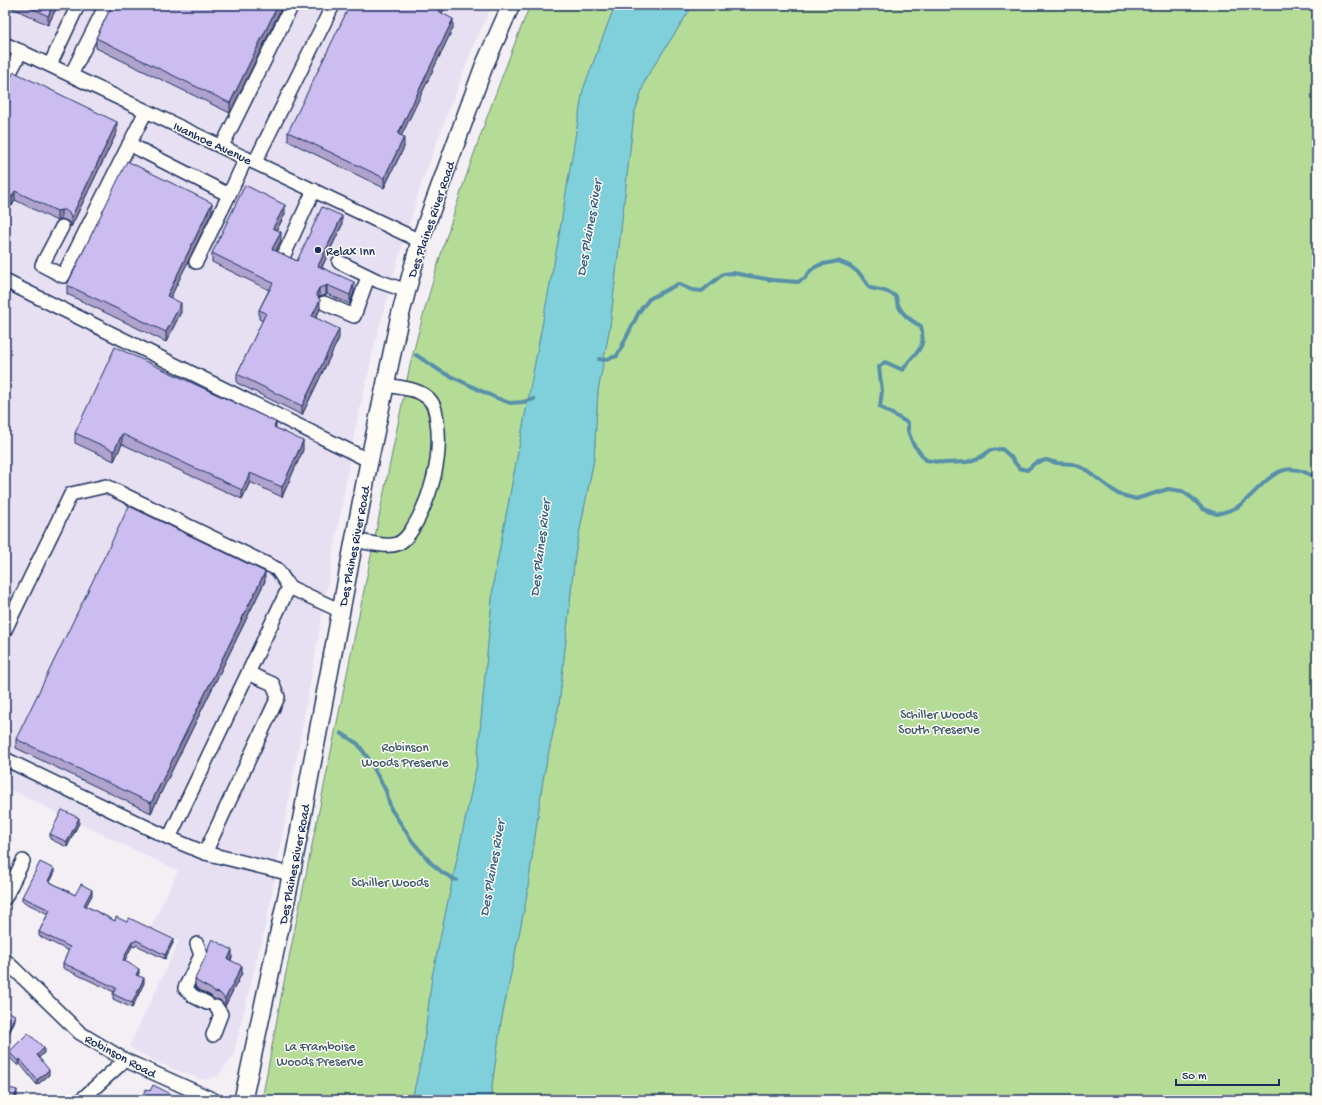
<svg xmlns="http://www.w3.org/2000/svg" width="1322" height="1105" font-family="'Gochi Hand',sans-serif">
<rect width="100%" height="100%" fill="#f3eff5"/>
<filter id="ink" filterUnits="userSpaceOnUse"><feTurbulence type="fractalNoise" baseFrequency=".025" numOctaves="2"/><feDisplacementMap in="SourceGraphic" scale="8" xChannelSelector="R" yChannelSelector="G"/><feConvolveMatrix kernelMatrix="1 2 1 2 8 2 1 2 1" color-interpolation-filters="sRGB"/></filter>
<g filter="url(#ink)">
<path fill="#e7e0f3" d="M5,5H492L474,44L423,179L396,267L375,343L354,435L330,573L268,915L233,1056L218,1076L203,1080L158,1063L129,1047L179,941L151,927L178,871L5,787Z"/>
<path fill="#b5dc97" stroke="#68867a" d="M530,5H617L612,13L583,90L558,242L494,579L477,764L432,977L423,1051L412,1100H262L282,992L410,365C441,242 483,122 530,5Z
M693,5H1317V1100H490L501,1022L526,900L543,779L559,705L575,554L594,459L598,391L610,326L634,114L646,78Z"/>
<path fill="#80d0db" stroke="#5890a9" d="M617,5H693L646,78L634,114L610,326L598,391L594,459L575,554L559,705L543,779L526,900L501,1022L490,1100H412L423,1051L432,977L477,764L494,579L558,242L583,90L612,13Z"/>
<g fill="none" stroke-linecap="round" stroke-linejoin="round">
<path stroke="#5890a9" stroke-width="4" d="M416,355L442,372L494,397L510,403L523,402L534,399
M599,359L604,360L617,356L639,312L649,299L678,284L692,290L702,291L723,274L733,273L772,280L798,282L805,278L812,269L819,265L838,261L850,266L860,274L870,288L885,291L896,296C897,311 909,320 921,326C927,352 914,351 903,370L885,362L879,367L882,391L880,407L908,423V431L913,444L926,460L945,463L967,462L981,457L991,450L1002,449L1010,456L1019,468L1027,470L1035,463L1046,460L1057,463L1073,464L1085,469L1118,494L1136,499L1168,489L1182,491L1192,498L1203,509L1217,514C1224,512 1234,510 1240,505C1266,485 1279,453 1317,479
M341,733L358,744L370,761L386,791L391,809L413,842L431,863L443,873L456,880"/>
<g stroke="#1b2f5e" stroke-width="16">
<path id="minor" d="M5,44L420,241
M50,65L78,5
M71,75L106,5
M5,82L21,51
M129,144L229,195L246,158
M222,146L292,5
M255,162L333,5
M62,227L42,265L63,276L146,111
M284,255L314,190
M196,262L229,195
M339,262L378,281L407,291
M5,281L370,461
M324,303L354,316L368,277
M354,540C365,542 387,548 397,544C407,540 413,528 418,519C433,489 442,456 437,421C436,413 435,405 429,399C418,388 400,388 386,385
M5,630L71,494L106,486L277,569L289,587L341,611
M5,759L169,838L205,853L278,697L273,684L248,673L289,587
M169,838L248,673
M205,853L291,874
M5,898L23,861
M197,944L201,955L185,988L193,996L207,1003
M5,960L80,1033L125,1060L214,1100
M213,1035L221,1014L216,1007
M81,1100L125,1060"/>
</g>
<g stroke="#1b2f5e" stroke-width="20">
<path id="major" d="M243,1100L289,886L368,467L399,320L420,241L484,66L511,5"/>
</g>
<use href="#minor" stroke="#fdfcf7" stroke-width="13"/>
<use href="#major" stroke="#fdfcf7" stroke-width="17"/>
</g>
<path fill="#afa3ce" stroke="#1b2f5e" d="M6,5H58L48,25Z
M112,5H283L230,113L96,48V38Z
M446,5L442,13L453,28L401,136L404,147L384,188L288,141V132Z
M5,83L117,132L71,227L69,222L65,220L61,219L57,221L15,200L12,206L5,203Z
M212,212L170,298L181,312L166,342L67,294V285Z
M285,214L277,230L281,241L276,251L297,261L342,225L322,267L354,292L350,304L327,294L326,295L319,297L318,298L320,309L316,318L339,338L302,415L237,383V374L263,321L259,319V310L269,290L212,262V253Z
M276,428L303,450L282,497L250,482L242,499L122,444L114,461L75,443V433Z
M265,581L151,813L16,748V739Z
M79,823L67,847L50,839V834Z
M54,874L50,882L75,895H92L86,906L115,921L173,943L165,959L136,945L135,947L132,946L124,961L139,973L138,976L144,983L132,1008L113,999V994L114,992L63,968V963L69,951L39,936V932L48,914L22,901V897Z
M232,957L231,960L242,973L225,1006L220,1000L214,999L211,996L198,989L195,986V979Z
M5,1010L15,1020L8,1036L5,1034Z
M9,1052L44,1053L39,1058L49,1075L37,1085L20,1064L18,1066L9,1057Z"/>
<path fill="#8e84a7" stroke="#1b2f5e" d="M53,5H58L48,25V16Z
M278,5H283L230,113V103Z
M441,5H446L438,21V11Z
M453,19V28L398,143V134Z
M117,122V132L71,227V218Z
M404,137V147L384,188V178Z
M15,191V200L12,206V197Z
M212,203V212L167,305V296Z
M285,205V214L273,237V228Z
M61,210V219L57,221V211Z
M342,216V225L318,275V266Z
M281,232V241L272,258V249Z
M354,282V292L350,304V295Z
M327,285V294L326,295V286Z
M319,288V297L316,304V294Z
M320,300V309L312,325V316Z
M181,303V312L166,342V332Z
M339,329V338L302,415V406Z
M276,422V431L274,427Z
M122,434V444L114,461V451Z
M303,441V450L282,497V487Z
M250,473V482L242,499V490Z
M265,572V581L151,813V803Z
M79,818V823L67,847V842Z
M54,869V874L48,886V881Z
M92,890V895L84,910V905Z
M173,939V943L165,959V955Z
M132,941V946L123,965V960Z
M232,950V957L228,966V959Z
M242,966V973L225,1006V999Z
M139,969V973L136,980V975Z
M144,978V983L132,1008V1003Z
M15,1015V1020L8,1036V1031Z
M44,1048V1053L37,1060V1055Z
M20,1059V1064L18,1066V1061Z
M49,1070V1075L37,1085V1080Z
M17,1090V1097L16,1100H14Z"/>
<path fill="#cbbdef" stroke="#1b2f5e" d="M26,5H53L48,16Z
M112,5H278L230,103L96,38Z
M350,5H441L438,11L453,19L398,134L404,137L384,178L288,132Z
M14,72L117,122L71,218L69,213L65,210H61L57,211L15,191L12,197L5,194V83L6,80L10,79Z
M127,161L212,203L167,296L181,303L166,332L67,285Z
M245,185L285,205L273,228L281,232L272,249L297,261L322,207L342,216L318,266L354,282L350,295L327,285L326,286L319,288L316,294L320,300L312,316L339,329L302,406L237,374L266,313L259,310L273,283L212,253Z
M115,347L276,422L274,427L303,441L282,487L250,473L242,490L122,434L114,451L75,433Z
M129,506L265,572L151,803L16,739Z
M62,810L79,818L67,842L50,834Z
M40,862L54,869L48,881L75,895L81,884L92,890L84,905L115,921L116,917L127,922L129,918L173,939L165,955L136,940L135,942L132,941L123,960L139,969L136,975L144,978L132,1003L113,994L116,988L63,963L70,947L39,932L50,910L22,897Z
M212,939L232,950L228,959L242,966L225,999L220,993L214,992L211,989L198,982L195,979L208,951L209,945Z
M5,1010L15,1015L8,1031L5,1029Z
M28,1033L44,1048L37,1055L49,1070L37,1080L20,1059L18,1061L9,1052Z
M153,1085L183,1100H140L146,1089L150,1091Z
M5,1087L17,1090L14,1100H5Z"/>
</g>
<circle fill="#1b2f5e" stroke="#fdfcf7" stroke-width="1.5" cx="318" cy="250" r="4"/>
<g text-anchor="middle" stroke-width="3" stroke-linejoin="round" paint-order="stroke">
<g font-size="13" fill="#1b2f5e" stroke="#fdfcf7">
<text transform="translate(213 142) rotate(25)" y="5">Ivanhoe Avenue</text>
<text transform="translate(430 219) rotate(-71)" y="5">Des Plaines River Road</text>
<text transform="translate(353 546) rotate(-79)" y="5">Des Plaines River Road</text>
<text transform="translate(293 864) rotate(-79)" y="5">Des Plaines River Road</text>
<text transform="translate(121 1055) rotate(28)" y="5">Robinson Road</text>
</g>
<g font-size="13" fill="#1b2f5e" stroke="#fdfcf7" text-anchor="start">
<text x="326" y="255">Relax Inn</text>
</g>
<g font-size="13" fill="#425a6c" stroke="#fdfcf7">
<text x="939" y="718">Schiller Woods<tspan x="939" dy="15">South Preserve</tspan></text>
<text x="405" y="751">Robinson<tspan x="405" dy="15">Woods Preserve</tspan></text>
<text x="390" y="886">Schiller Woods</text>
<text x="320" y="1050">La Framboise<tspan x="320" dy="15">Woods Preserve</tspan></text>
</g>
<g font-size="14" font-style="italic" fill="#395f84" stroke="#fdfcf7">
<text transform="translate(588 228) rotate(-80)" y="5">Des Plaines River</text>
<text transform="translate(539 548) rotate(-83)" y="5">Des Plaines River</text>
<text transform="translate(491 868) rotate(-80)" y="5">Des Plaines River</text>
</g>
</g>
<rect width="1322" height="1105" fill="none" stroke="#fdfcf7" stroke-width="20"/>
<rect x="10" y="10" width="1302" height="1085" fill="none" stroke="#1b2f5e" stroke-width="1.5" filter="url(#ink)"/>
<path d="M1176 1079v6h103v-6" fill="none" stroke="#1b2f5e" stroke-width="2"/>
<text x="1182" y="1079" font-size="12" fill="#1b2f5e" stroke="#fdfcf7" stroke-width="3" paint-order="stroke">50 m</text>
</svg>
